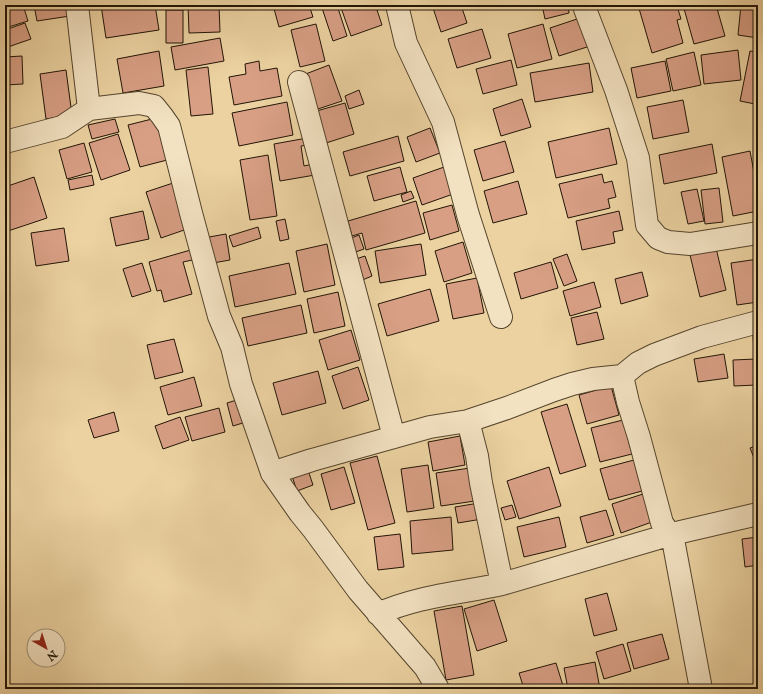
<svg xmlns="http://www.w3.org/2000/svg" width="763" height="694" font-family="'IM FELL English',serif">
<rect width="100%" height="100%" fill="#ecd2a1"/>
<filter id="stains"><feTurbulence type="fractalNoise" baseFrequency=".005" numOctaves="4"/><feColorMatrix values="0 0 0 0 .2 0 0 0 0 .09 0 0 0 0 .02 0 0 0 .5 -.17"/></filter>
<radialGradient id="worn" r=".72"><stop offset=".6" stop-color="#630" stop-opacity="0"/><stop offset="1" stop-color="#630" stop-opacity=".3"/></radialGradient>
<path fill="#d89f85" stroke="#211506" d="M5,5H23L28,21L5,28Z
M34,5H68L70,16L37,21Z
M101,5H155L159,30L106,38Z
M188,5H219L220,32L189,33Z
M273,5H309L313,17L279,27Z
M321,5H337L347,36L333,41Z
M340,5H385L386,7L377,10L382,25L351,36Z
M432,5H461L467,23L441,32Z
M542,5H568L569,13L545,19Z
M638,5H673V7L677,6L681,19L677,20L683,43L652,53Z
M683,5H716L725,36L694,44Z
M717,5H735V8L718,10Z
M741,5H758V38L738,35Z
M166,10H183V43H166Z
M580,18L590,46L559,56L550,28Z
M25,23L31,39L5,48V30Z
M316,24L325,61L300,67L291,30Z
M543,24L552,59L517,68L508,34Z
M482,29L491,58L457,68L448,39Z
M220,38L224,61L175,70L171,47Z
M738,50L741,80L704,84L701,55Z
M159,51L164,86L123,93L117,59Z
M750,51L758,52V90L755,104L740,101Z
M694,52L701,85L673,91L666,59Z
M22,56L23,84L5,85V57Z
M511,60L517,85L483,94L476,69Z
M259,61L260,71L277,68L282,96L234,105L229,77L246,74L245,64Z
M665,61L671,91L637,98L631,68Z
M589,63L593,92L535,102L530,73Z
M329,65L342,101L315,110L303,75Z
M208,67L213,114L191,116L186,70Z
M66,70L72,115L46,119L40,74Z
M359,90L364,104L349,109L345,96Z
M522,99L531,127L501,136L493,109Z
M683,100L689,132L653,139L647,107Z
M287,102L293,135L239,146L232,113Z
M345,103L354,134L323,144L313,112Z
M160,117L171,159L140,167L128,125Z
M115,119L119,132L92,139L88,125Z
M430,128L440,153L416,162L407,137Z
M609,128L617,164L556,178L548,142Z
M118,134L130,170L101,180L89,143Z
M398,136L404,161L350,176L343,152Z
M307,138L308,145L301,146L304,166L313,164L315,175L280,181L274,144Z
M505,141L514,172L483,181L474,150Z
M84,143L92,172L67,179L59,150Z
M712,144L717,173L664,184L659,155Z
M750,151L758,194V211L733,216L722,157Z
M268,155L277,216L250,220L240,160Z
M447,166L456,193L422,205L413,178Z
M400,167L407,192L374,201L367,176Z
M602,174L604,183L612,181L616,197L608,199L610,208L568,218L559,184Z
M92,175L94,185L70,190L68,180Z
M34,177L47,218L5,232V187Z
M518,181L527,214L493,223L484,191Z
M176,182L190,228L161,238L146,192Z
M719,188L723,222L705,224L701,190Z
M697,189L704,221L688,224L681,192Z
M411,191L414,198L403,202L401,195Z
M416,201L425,233L366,250L362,233L352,236L348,221Z
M452,205L459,231L430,240L423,213Z
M143,211L149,239L116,246L110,218Z
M619,211L623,230L613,232L615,243L582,250L576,221Z
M285,219L289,239L280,241L276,221Z
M258,227L261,238L233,247L229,236Z
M64,228L69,261L36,266L31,233Z
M226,234L230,260L213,263L209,237Z
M359,235L364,249L350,254L346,240Z
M463,242L472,273L444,282L435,251Z
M327,244L335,285L304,292L296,251Z
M421,244L426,275L380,283L375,251Z
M716,248L726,290L700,297L690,255Z
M194,249L197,259L183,262L192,294L164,302L161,290L157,291L149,262Z
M567,254L577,281L564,286L553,259Z
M365,256L372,276L360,281L353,260Z
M758,259V302L737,305L731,263Z
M551,262L558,288L521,299L514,273Z
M142,263L151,291L132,297L123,269Z
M289,263L296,294L235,307L229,276Z
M642,272L648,296L621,304L615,279Z
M477,278L484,313L453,319L446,284Z
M594,282L601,307L570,316L563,291Z
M430,289L439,321L387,336L378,304Z
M338,292L345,326L314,333L307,299Z
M301,305L307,333L248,346L242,318Z
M597,312L604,339L577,345L571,318Z
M351,330L360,360L328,370L319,340Z
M758,333V351L754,352L753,334Z
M174,339L183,372L155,379L147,345Z
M724,354L728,378L698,382L694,359Z
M756,359L757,385L734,386L733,360Z
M358,367L369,400L343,409L332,376Z
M318,371L326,403L282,415L273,383Z
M194,377L202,406L168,415L160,387Z
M611,386L619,415L587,424L579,395Z
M240,399L246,422L233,426L227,403Z
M567,404L586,466L560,474L541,412Z
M219,408L225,432L192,441L185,417Z
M114,412L119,431L94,438L88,420Z
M180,417L189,440L163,449L155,426Z
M623,420L632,454L600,462L591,428Z
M460,436L465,465L433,471L428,442Z
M758,445V468L750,448Z
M377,456L395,523L368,530L350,463Z
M634,460L642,491L609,500L600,469Z
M428,465L434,508L407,512L401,469Z
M344,467L355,503L331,510L321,474Z
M549,467L561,506L519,519L507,481Z
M470,468L475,501L441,506L436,473Z
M308,470L313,485L297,491L292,476Z
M643,494L652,522L621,533L612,504Z
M479,503L482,519L458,523L455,507Z
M512,505L516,517L505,520L501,508Z
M606,510L614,535L587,543L580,517Z
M451,517L453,550L412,554L410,521Z
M559,517L566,547L524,557L517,527Z
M400,534L404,567L378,570L374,537Z
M758,537V565L745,567L742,539Z
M607,593L617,630L594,636L585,599Z
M494,600L507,641L477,651L464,609Z
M462,606L474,675L446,680L434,611Z
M662,634L669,659L634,669L627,643Z
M623,644L631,671L604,679L596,652Z
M595,662L600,689H568L564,668Z
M556,663L564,689H524L519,673Z"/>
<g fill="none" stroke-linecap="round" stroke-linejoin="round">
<g stroke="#54442d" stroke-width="24">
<path id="minor" d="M77,5L89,109
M397,5L406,43L443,122L468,215L501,317
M585,5V9L616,90L638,158L647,225L658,238L668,242L690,244L758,233
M299,82L394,437
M5,142L62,127L89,109L139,103L154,106L162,116L169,126L191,213L219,316L232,347L241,384L272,473L300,513L313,529L358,590L425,667L438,689
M622,376L638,363L654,355L702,337L758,322
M468,421L477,456L481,483L502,584L672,534L701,689
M272,473L312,460L430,427L468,421L507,408L554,390L572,384L593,379L622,376L628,402L639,437L662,523L666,529L672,534L758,514
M378,614C417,596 461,593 502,584"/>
</g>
<use href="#minor" stroke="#f3e2c2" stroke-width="22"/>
</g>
<rect width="763" height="694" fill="none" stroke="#ecd2a1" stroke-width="20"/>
<rect x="6" y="6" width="751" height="682" fill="none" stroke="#211506" stroke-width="2"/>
<rect x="10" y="10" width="743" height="674" fill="none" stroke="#211506"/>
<g transform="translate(46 648) rotate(141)"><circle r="19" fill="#f3e2c2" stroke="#9f9077"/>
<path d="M0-3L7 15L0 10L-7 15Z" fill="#8f2418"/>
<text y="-6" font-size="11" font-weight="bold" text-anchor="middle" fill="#211506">N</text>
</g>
<rect width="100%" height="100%" filter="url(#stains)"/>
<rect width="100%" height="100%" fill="url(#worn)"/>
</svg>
